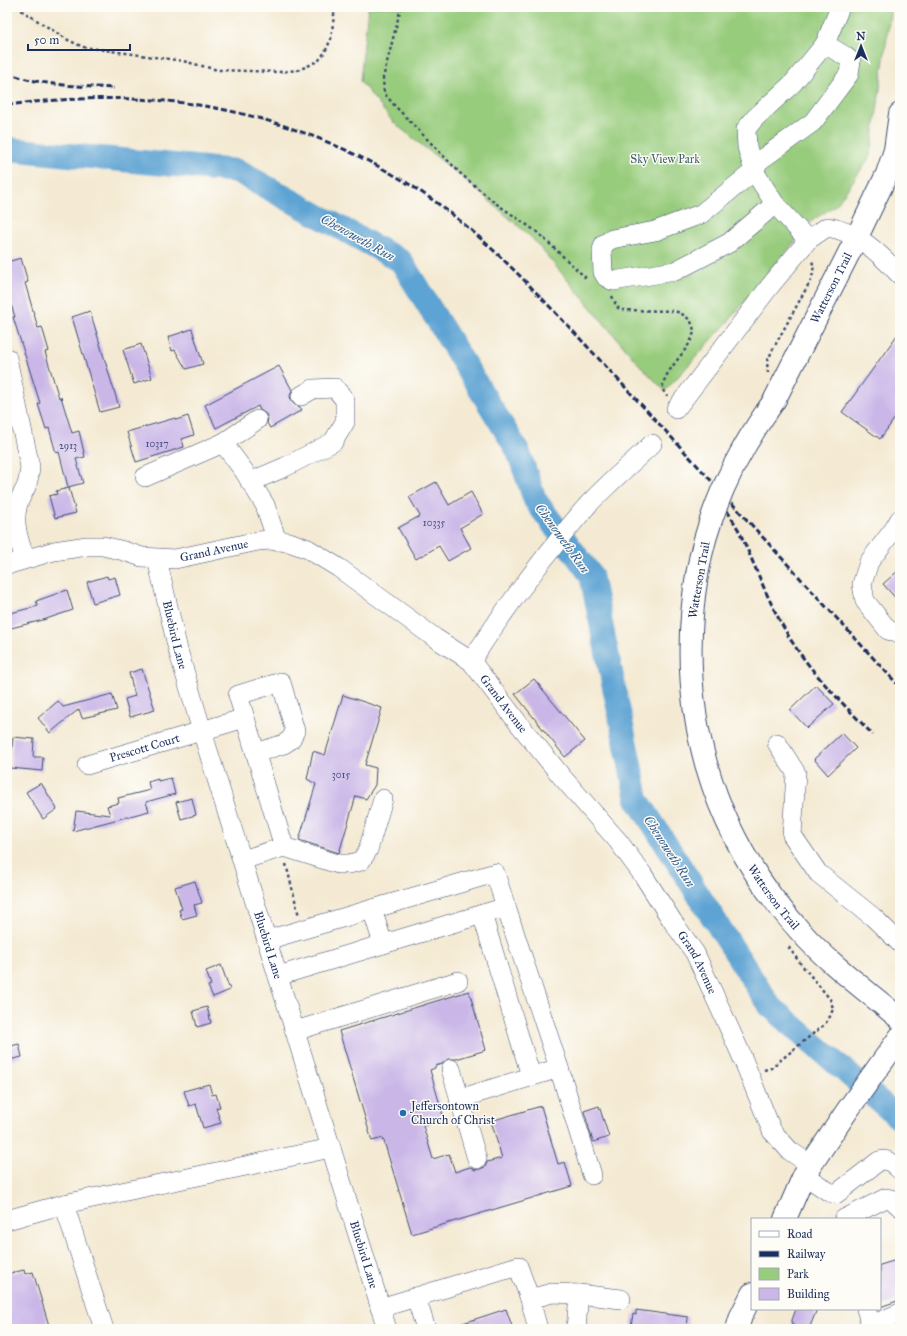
<svg xmlns="http://www.w3.org/2000/svg" width="907" height="1336" font-family="'IM FELL Great Primer',serif">
<rect width="100%" height="100%" fill="#fdfcf7"/>
<filter id="ink" filterUnits="userSpaceOnUse"><feTurbulence type="fractalNoise" baseFrequency=".025" numOctaves="2"/><feDisplacementMap in="SourceGraphic" scale="8" xChannelSelector="R" yChannelSelector="G"/><feConvolveMatrix kernelMatrix="1 2 1 2 8 2 1 2 1" color-interpolation-filters="sRGB"/></filter>
<filter id="wash" filterUnits="userSpaceOnUse"><feTurbulence type="fractalNoise" baseFrequency=".012" numOctaves="4" result="noise"/><feDisplacementMap in="SourceGraphic" scale="16" xChannelSelector="R" yChannelSelector="G"/><feGaussianBlur stdDeviation="0.9" result="paint"/><feColorMatrix in="noise" values="0 0 0 0 0 0 0 0 0 0 0 0 0 0 0 0 0 1.4 0 .05"/><feComposite in="paint" operator="in"/></filter>
<g filter="url(#wash)">
<rect width="100%" height="100%" fill="#f4ead3"/>
<path fill="#98cc7d" stroke="#5a7e6e" d="M368,7H891L871,155L837,204L812,221L726,324L665,391L635,360L532,238L461,176L394,123L360,81Z"/>
<g fill="none" stroke-linecap="round" stroke-linejoin="round">
<path stroke="#5da3d3" stroke-width="24" d="M7,149L237,171L401,261L518,451L535,500L591,575L637,799L769,1005L900,1119"/>
</g>
<g id="blocks">
<path fill="#cab7e8" d="M21,258L28,282L25,283L38,328L42,327L49,351L45,352L59,398L61,397L72,433L79,431L85,457L76,459L83,483L68,487L59,452L56,453L49,428L46,429L38,404L40,403L13,317H15L7,292V262Z
M90,311L119,407L100,412L72,317Z
M192,329L203,364L186,369L175,350L172,351L168,337Z
M900,331V411L880,439L842,412Z
M141,344L152,378L134,384L123,350Z
M279,366L292,390L290,396L291,401L295,405L300,407L302,410L270,428L267,423L268,419L266,414L260,410L258,406L216,428L205,405Z
M188,416L194,435L182,439L184,447L136,462L127,432L175,418L176,420Z
M436,482L449,505L471,492L483,514L460,528L471,548L448,561L439,546L416,559L398,528L420,516L409,497Z
M69,488L76,513L55,518L49,496L57,494L56,491Z
M900,569V603L883,584Z
M107,576L108,579L115,577L120,595L93,603L87,582Z
M67,590L73,610L43,620L7,629V614L38,606L36,601Z
M142,669L155,710L130,717L125,699L135,696L129,673Z
M534,679L585,741L565,757L515,694Z
M816,685L834,704L807,728L790,710Z
M112,694L117,710L82,718L79,709L50,733L38,718L58,701L63,707Z
M343,695L382,708L365,765L376,768L375,785L366,799L356,796L339,853L299,840L316,784L307,779L313,751L325,755Z
M842,733L856,748L828,775L814,759Z
M13,737L34,739L33,757H43L42,771L10,768Z
M171,778L175,794L146,802L149,811L73,831L76,811L110,815L107,806L119,803L118,798L150,790L148,782L158,779V781Z
M41,783L57,809L43,819L26,792Z
M192,798L196,815L181,819L176,802Z
M195,881L202,903L194,905L197,915L182,919L179,910L182,909L175,887Z
M221,965L230,990L213,997L208,986L211,985L206,971Z
M469,991L486,1050L456,1059H448L442,1064L435,1066V1068L430,1070L444,1119L423,1126L433,1159L449,1154L455,1172L470,1167L475,1170L480,1169L485,1167L487,1162L502,1158L491,1121L541,1106L558,1164L565,1162L572,1186L412,1234L383,1138L372,1141L339,1031Z
M207,1007L211,1023L197,1027L193,1011Z
M19,1044L22,1057L9,1060L7,1047Z
M209,1084L212,1095L216,1094L220,1107L216,1108L221,1123L203,1128L196,1104L189,1106L184,1091Z
M599,1106L609,1137L593,1142L584,1111Z
M900,1259V1300L880,1307V1265Z
M24,1270L25,1274L33,1272L50,1329H10L7,1320V1274Z
M506,1309L513,1329H451V1327Z
M796,1309H817L809,1329H805L791,1323Z
M636,1310L688,1317L687,1329H634V1328L631,1327L633,1314L636,1315Z"/>
</g>
</g>
<g filter="url(#ink)">
<use href="#blocks" fill-opacity="0" stroke="#3c4b70" stroke-width="1"/>
<g fill="none" stroke-linecap="round" stroke-linejoin="round">
<g stroke="#3c4b70" stroke-width="20">
<g id="minor">
<path d="M775,204L729,243L675,271L613,281L606,277L603,272L602,250L604,244L612,239L655,231L701,214L754,171L759,161L813,122L849,74L851,61L845,56L825,44L840,7"/>
<path d="M808,240L775,204L754,171L747,147L746,129L755,118L793,83L825,44"/>
<path d="M7,358L30,467C29,475 29,483 24,491C21,497 18,501 17,508C13,526 20,543 25,559"/>
<path d="M676,409L770,286L808,240L827,227C857,231 880,254 900,275"/>
<path d="M257,420L223,443L244,471L265,505L277,541"/>
<path d="M145,477L223,443"/>
<path d="M250,482L285,467L333,442L345,422V400L335,388L313,389L301,396"/>
<path d="M900,519L894,529L869,562L862,584L865,601L888,630L900,634"/>
<path id="s1" d="M157,559L178,650L202,731L387,1329"/>
<path id="s2" d="M7,565L54,551L87,546H103L124,551L142,557L175,559L258,541L270,540L289,542L308,549L339,568L435,638L471,661L519,724L562,777L618,841L643,875L673,922L695,953L740,1052L772,1131L790,1151L811,1165"/>
<path d="M471,661C506,607 544,556 586,507C605,486 631,464 652,444"/>
<path d="M777,743L796,773L792,835L818,873L873,917L900,943"/>
<path d="M256,753L284,744L291,739L295,731L281,682L238,695L284,847"/>
<path id="s3" d="M87,765L245,718"/>
<path d="M242,860L284,847L338,864H349L361,861L368,850L383,799"/>
<path d="M372,909L383,944"/>
<path d="M482,914L531,1076"/>
<path d="M267,940L495,873L506,907L278,976"/>
<path d="M295,1031L458,981"/>
<path d="M559,1068L592,1175"/>
<path d="M451,1069L477,1159"/>
<path d="M459,1099L559,1068L506,907"/>
<path d="M804,1175L829,1192L836,1194L879,1161C888,1158 893,1164 900,1170"/>
<path d="M64,1204L104,1329"/>
<path d="M844,1219L886,1198L891,1199L900,1207"/>
<path d="M7,1220L64,1204L331,1148"/>
<path d="M579,1294L621,1299"/>
<path d="M416,1297L426,1329"/>
<path d="M380,1308L518,1266L530,1299"/>
<path d="M866,1309L870,1322L874,1324L900,1313"/>
<path d="M538,1329L530,1299L552,1293L579,1294L576,1329"/>
</g>
</g>
<g stroke="#3c4b70" stroke-width="24">
<g id="major">
<path id="s4" d="M767,411L774,401L857,237L887,174L895,150L900,114"/>
<path id="s5" d="M697,575C675,707 710,832 800,931C829,964 866,990 900,1019"/>
<path d="M785,1219L804,1175L847,1111L900,1037"/>
<path d="M737,1329L741,1316L752,1294"/>
</g>
</g>
<path stroke="#3c4b70" stroke-width="2.5" stroke-dasharray="3 3" stroke-linecap="butt" d="M16,7L68,40L83,47L183,61L218,70L279,72L298,70L310,65L319,60L325,52L331,39L335,7
M401,7L383,78L384,93L395,106L461,174L494,202L537,232L588,280
M612,296L617,307L621,310L674,311C686,314 698,324 692,338C687,352 660,375 663,390C664,392 666,394 667,396
M768,373L767,362L773,349L812,278C813,271 815,265 811,260
M286,864L299,916
M764,1070L771,1068L825,1024L831,1015L833,1008L830,999L800,963L787,945"/>
<use href="#minor" stroke="#fff" stroke-width="19"/>
<use href="#major" stroke="#fff" stroke-width="22"/>
<path stroke="#1b2f5e" stroke-width="3" stroke-dasharray="6 3" stroke-linecap="butt" d="M7,73C42,86 78,86 114,88
M7,105C63,98 120,96 176,102C268,112 367,151 441,206C471,228 499,255 525,281C563,320 600,360 637,400C725,495 812,592 900,687
M712,488C721,501 730,515 738,529C754,562 766,597 784,628C806,669 842,702 873,735"/>
<g stroke="#3c4b70" stroke-width="24" stroke-linecap="butt">
<path id="major-bridge" d="M697,575C707,516 733,460 767,411"/>
</g>
<use href="#major-bridge" stroke="#fff" stroke-width="22"/>
</g>
</g>
<circle fill="#1f6fb2" stroke="#fdfcf7" stroke-width="1.5" cx="403" cy="1113" r="4"/>
<g text-anchor="middle" stroke-width="3" stroke-linejoin="round" paint-order="stroke">
<g font-size="10" fill="#475180">
<text x="157" y="447">10317</text>
<text x="68" y="449">2913</text>
<text x="434" y="526">10335</text>
<text x="341" y="778">3015</text>
</g>
<g font-size="12" fill="#405e67" stroke="#fdfcf7">
<text x="665" y="163">Sky View Park</text>
</g>
<g font-size="12" fill="#1b2f5e" stroke="#fdfcf7">
<text dy="4" stroke="none"><textPath href="#s4" startOffset="139">Watterson Trail</textPath></text>
<text dy="4" stroke="none"><textPath href="#s2" startOffset="212">Grand Avenue</textPath></text>
<text transform="translate(699 580) rotate(-80)" y="4">Watterson Trail</text>
<text dy="4" stroke="none"><textPath href="#s1" startOffset="78">Bluebird Lane</textPath></text>
<text dy="4" stroke="none"><textPath href="#s2" startOffset="560">Grand Avenue</textPath></text>
<text dy="4" stroke="none"><textPath href="#s3" startOffset="60">Prescott Court</textPath></text>
<text dy="4" stroke="none"><textPath href="#s5" startOffset="341">Watterson Trail</textPath></text>
<text dy="4" stroke="none"><textPath href="#s1" startOffset="402">Bluebird Lane</textPath></text>
<text dy="4" stroke="none"><textPath href="#s2" startOffset="884">Grand Avenue</textPath></text>
<text dy="4" stroke="none"><textPath href="#s1" startOffset="726">Bluebird Lane</textPath></text>
</g>
<g font-size="12" fill="#1b2f5e" stroke="#fdfcf7" text-anchor="start">
<text x="411" y="1110">Jeffersontown<tspan x="411" dy="14">Church of Christ</tspan></text>
</g>
<g font-size="13" font-style="italic" fill="#355d8d" stroke="#fdfcf7">
<text transform="translate(358 237) rotate(29)" y="5">Chenoweth Run</text>
<text transform="translate(563 538) rotate(54)" y="5">Chenoweth Run</text>
<text transform="translate(670 851) rotate(57)" y="5">Chenoweth Run</text>
</g>
</g>
<rect width="907" height="1336" fill="none" stroke="#fdfcf7" stroke-width="24"/>
<rect x="751" y="1218" width="130" height="92" fill="#fdfcf7" stroke="#a3aaba"/>
<rect x="759" y="1231" width="20" height="6" fill="#ffffff" stroke="#a3aaba"/>
<text x="787" y="1238" font-size="12" fill="#1b2f5e">Road</text>
<rect x="759" y="1251" width="20" height="6" fill="#1b2f5e" stroke="#a3aaba"/>
<text x="787" y="1258" font-size="12" fill="#1b2f5e">Railway</text>
<rect x="759" y="1268" width="20" height="12" fill="#98cc7d" stroke="#a3aaba"/>
<text x="787" y="1278" font-size="12" fill="#1b2f5e">Park</text>
<rect x="759" y="1288" width="20" height="12" fill="#cab7e8" stroke="#a3aaba"/>
<text x="787" y="1298" font-size="12" fill="#1b2f5e">Building</text>
<g transform="translate(861 46)" stroke="#fdfcf7" stroke-width="3" paint-order="stroke">
<path d="M0-3L7 15L0 10L-7 15Z" fill="#1b2f5e"/>
<text y="-6" font-size="11" font-weight="bold" text-anchor="middle" fill="#1b2f5e">N</text>
</g>
<path d="M28 44v6h102v-6" fill="none" stroke="#1b2f5e" stroke-width="2"/>
<text x="34" y="44" font-size="12" fill="#1b2f5e" stroke="#fdfcf7" stroke-width="3" paint-order="stroke">50 m</text>
</svg>
